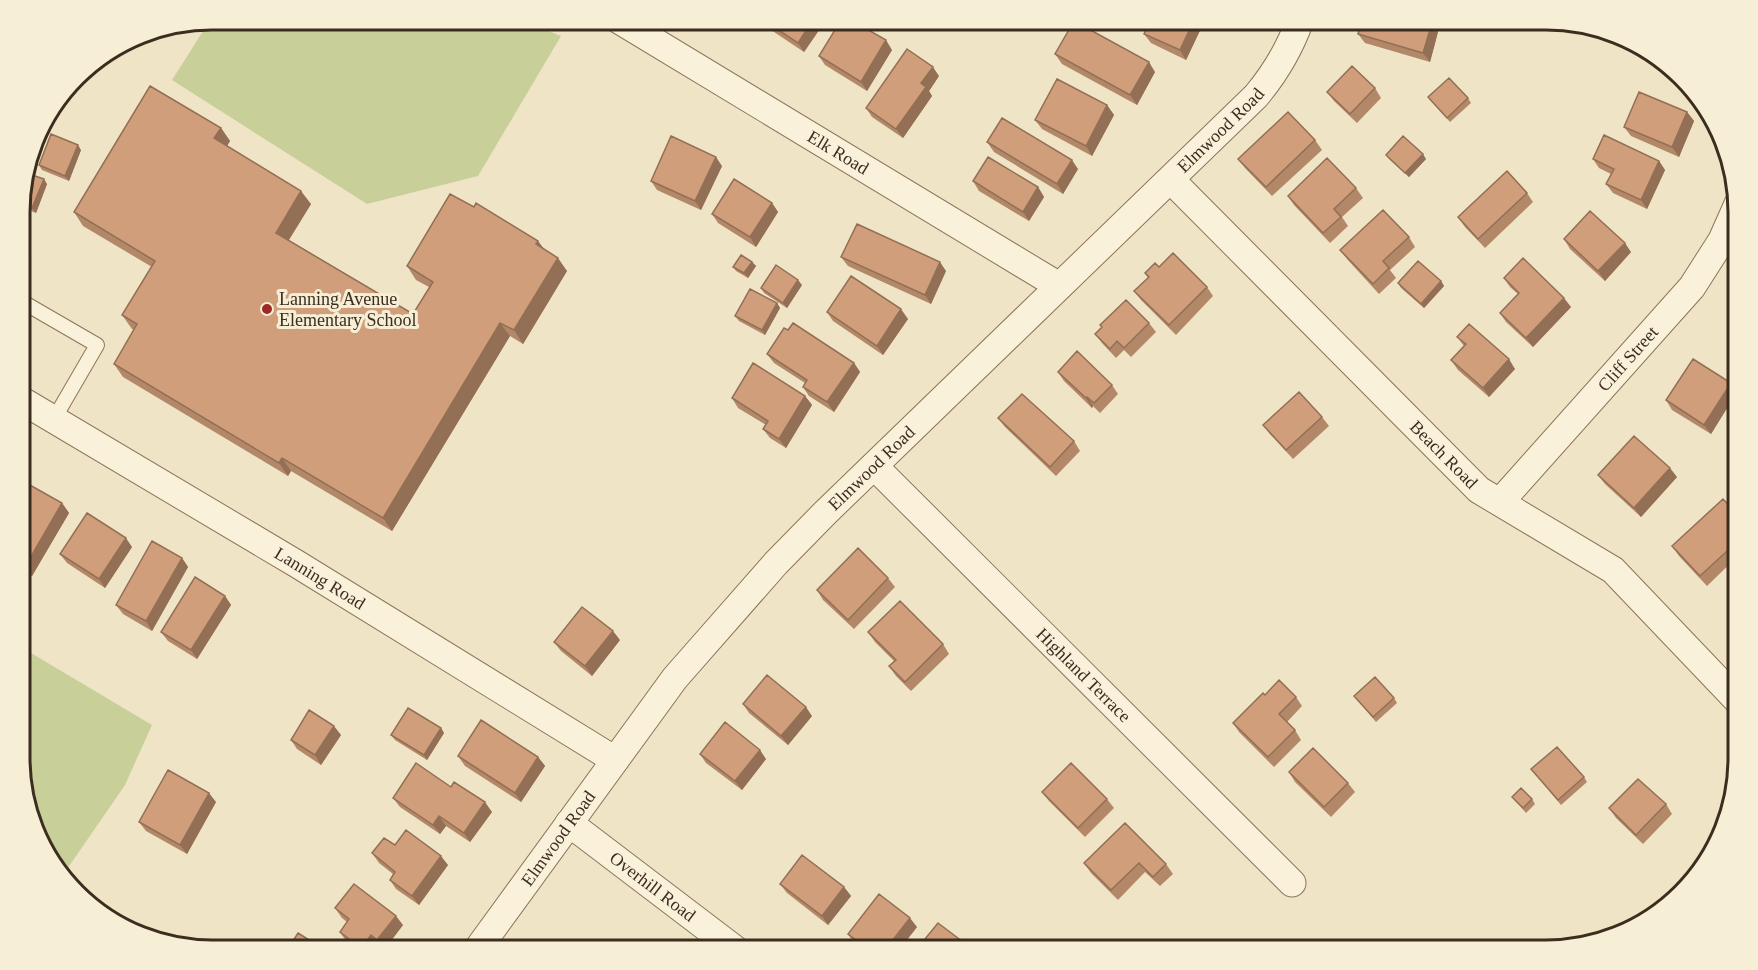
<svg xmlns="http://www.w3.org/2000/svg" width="1758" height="970" font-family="'Times New Roman',serif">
<rect width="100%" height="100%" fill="#f0e4c6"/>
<path fill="#c8cf99" d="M210,20H521L561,36L478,176L367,204L172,80Z
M21,647L152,725L125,785L63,875L52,865L21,783Z"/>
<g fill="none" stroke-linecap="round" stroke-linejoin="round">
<g stroke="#8d755a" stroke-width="16">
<path id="service" d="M21,301L97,345L54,419"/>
</g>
<g stroke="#8d755a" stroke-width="29">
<g id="minor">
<path id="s1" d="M619,20L1059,286"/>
<path id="s2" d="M1171,180L1479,490L1613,570L1738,701"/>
<path id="s3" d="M21,400L297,564L615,760"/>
<path id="s4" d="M874,466L1292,883"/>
<path id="s5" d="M1500,502L1692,287L1722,240L1738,204"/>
<path id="s6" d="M569,823L736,950"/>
<path id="s7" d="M477,950L675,678L776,563L824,514L1256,96C1276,72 1290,48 1300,20"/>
</g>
</g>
<use href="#service" stroke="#faf1da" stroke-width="14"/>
<use href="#minor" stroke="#faf1da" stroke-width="27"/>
</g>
<path fill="#b38869" d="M760,20H826L804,52L765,26Z
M1205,20L1186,60L1151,43L1144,34Z
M1432,23L1438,32L1430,62L1365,43L1358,34Z
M892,50L867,91L825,65L819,56Z
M1055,54L1155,72L1137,105L1062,64Z
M939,76L929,91L932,96L903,138L872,117L866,108Z
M1375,88L1381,98L1357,123L1334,101L1327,92Z
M1428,97L1468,98L1471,103L1450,122Z
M1107,105L1114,115L1092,156L1042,129L1035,120Z
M1687,112L1694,121L1679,157L1631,136L1624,127Z
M221,128L230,141L227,146L311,204L289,240L413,314L429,287L416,280L407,266L545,250L567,271L523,344L510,336L392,531L291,471L288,476L123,377L114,364L134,330L132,329L122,315L152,267L83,226L74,212Z
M1315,140L1322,150L1272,196L1245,168L1238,159Z
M987,142L1078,169L1063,194L994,152Z
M81,150L69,181L42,170L39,165Z
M1386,155L1426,159L1409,177L1390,160Z
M1593,159L1659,161L1665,170L1647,209L1613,193L1606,184L1611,174L1599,168Z
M722,166L701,210L657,190L651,181Z
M973,181L1038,187L1044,197L1029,221L979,191Z
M47,184L36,213L21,207V187Z
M1356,188L1363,198L1342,217L1348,226L1330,243L1294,205L1288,196Z
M1527,193L1533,202L1485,248L1465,227L1458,217Z
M772,203L778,212L756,247L718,223L712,214Z
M1409,237L1415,247L1390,270L1396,278L1379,294L1347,259L1340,250Z
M1564,239L1631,252L1605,281L1570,249Z
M841,257L946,271L931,304L848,266Z
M752,262L756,266L748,278L736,271L733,267Z
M1145,273L1207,287L1213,296L1176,335L1141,300L1134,291L1148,278Z
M1504,278L1571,307L1533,347L1506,322L1500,313L1518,294L1510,287Z
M1441,281L1444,286L1424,308L1401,288L1398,283Z
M802,285L787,308L764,293L761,288Z
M777,303L780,308L765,335L739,321L735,316Z
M827,312L908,319L883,355L833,321Z
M1149,323L1156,332L1131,357L1124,350L1116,358L1102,343L1095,334Z
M788,330L854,363L860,372L834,412L809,396L803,387L805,383L774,363L767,354Z
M1457,337L1515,369L1489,397L1458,370L1451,360L1464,346Z
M1058,372L1112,385L1118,394L1100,413L1093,406L1092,408L1064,381Z
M1737,392L1711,434L1672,410L1666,400Z
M805,396L812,405L786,448L770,438L763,429L766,425L738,408L732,398Z
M1322,417L1329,426L1293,459L1270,434L1263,425Z
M998,418L1074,441L1080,451L1056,476L1005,427Z
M1598,475L1677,477L1641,517L1605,484Z
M21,496L62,503L69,513L32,576L21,570Z
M1738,515V556L1707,586L1679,556L1672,546Z
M132,547L105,588L67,563L60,554Z
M182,558L188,567L152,631L123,614L116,605Z
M888,578L895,587L854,629L823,600L817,590Z
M225,596L231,605L197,659L168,641L161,632Z
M868,632L943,644L949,654L911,691L896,676L889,666L894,661L875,642Z
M620,640L592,676L561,651L554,642Z
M1265,695L1296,697L1302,706L1287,722L1295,730L1301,740L1274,767L1239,732L1233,723Z
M1354,696L1394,698L1397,703L1376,722Z
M743,704L812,716L788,745L749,713Z
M441,728L444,733L427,760L395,740L391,735Z
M341,735L321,765L297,749L291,740Z
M700,754L766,759L742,790L706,763Z
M458,756L538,757L545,766L521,802L465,766Z
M1531,769L1584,777L1587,782L1561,805Z
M1289,772L1348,783L1355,792L1331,817L1295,782Z
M451,787L492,812L470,842L446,826L440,834L400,807L393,798Z
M1042,792L1107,799L1114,808L1085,837L1049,801Z
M1512,797L1532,799L1535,804L1526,813Z
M216,802L187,854L146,831L139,822Z
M1666,804L1672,814L1643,844L1616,818L1609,808Z
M1125,823L1166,864L1173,874L1160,886L1145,872L1118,900L1091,873L1084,863Z
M395,845L448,865L419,905L396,889L390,880L393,874L379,863L372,853Z
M780,884L844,887L851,896L828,925L787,893Z
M335,908L403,925L384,950L377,945L373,950H358L346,941L340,932L347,922L342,918Z
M917,927L899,950H863L854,943L848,934Z"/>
<path fill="#926f55" d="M813,20H826L804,52L798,43Z
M1194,20H1205L1186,60L1180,50Z
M1432,23L1438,32L1430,62L1423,53Z
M886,40L892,50L867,91L861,82Z
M1149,62L1155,72L1137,105L1130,95Z
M933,67L939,76L929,91L932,96L903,138L896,129L921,83Z
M1107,105L1114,115L1092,156L1086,146Z
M1687,112L1694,121L1679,157L1672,147Z
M221,128L230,141L223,152L214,138Z
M78,145L81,150L69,181L65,176Z
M1423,154L1426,159L1409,177L1405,173Z
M716,157L722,166L701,210L695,201Z
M1072,160L1078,169L1063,194L1057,184Z
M1659,161L1665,170L1647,209L1641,200Z
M44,179L47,184L36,213L32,208Z
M1038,187L1044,197L1029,221L1023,212Z
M301,191L311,204L285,246L276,233Z
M772,203L778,212L756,247L750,237Z
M538,241L548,254L536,244Z
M1625,243L1631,252L1605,281L1598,271Z
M558,258L567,271L523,344L514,330Z
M752,262L756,266L748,278L744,273Z
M940,262L946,271L931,304L925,295Z
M798,280L802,285L787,308L783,303Z
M1441,281L1444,286L1424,308L1421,304Z
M1564,298L1571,307L1533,347L1526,338Z
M777,303L780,308L765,335L762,330Z
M901,309L908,319L883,355L877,346Z
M500,323L510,336L392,531L383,518Z
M1509,359L1515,369L1489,397L1483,388Z
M854,363L860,372L834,412L827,402Z
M1731,383L1737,392L1711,434L1704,425Z
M805,396L812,405L786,448L779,439Z
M1087,397L1093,406L1092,408L1086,398Z
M282,458L291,471L288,476L279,463Z
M1670,468L1677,477L1641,517L1634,508Z
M62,503L69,513L32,576L25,567Z
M126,538L132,547L105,588L99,579Z
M182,558L188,567L152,631L146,621Z
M225,596L231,605L197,659L191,650Z
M613,631L620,640L592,676L585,666Z
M806,707L812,716L788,745L781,736Z
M334,726L341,735L321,765L315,755Z
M441,728L444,733L427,760L424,755Z
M760,750L766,759L742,790L735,781Z
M538,757L545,766L521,802L515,793Z
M209,793L216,802L187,854L180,845Z
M485,802L492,812L470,842L464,833Z
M439,816L446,826L440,834L433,825Z
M441,856L448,865L419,905L412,896Z
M844,887L851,896L828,925L822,916Z
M396,916L403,925L384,950L377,940Z
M910,918L917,927L899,950H885Z
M371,935L377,945L373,950H363L361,948Z"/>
<path fill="#d09e7a" stroke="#926f55" stroke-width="1.5" d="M763,20H813L798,43Z
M841,20H851L886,40L861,82L819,56Z
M1151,20H1194L1180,50L1144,34Z
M1362,20H1419L1432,23L1423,53L1358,34Z
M1074,21L1149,62L1130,95L1055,54Z
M907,49L933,67L921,83L926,87L896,129L866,108Z
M1352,66L1375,88L1350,114L1327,92Z
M1449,78L1468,98L1447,118L1428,97Z
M1057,79L1107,105L1086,146L1035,120Z
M150,86L221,128L214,138L301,191L276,233L413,314L433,282L407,266L450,194L474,207L476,203L538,241L536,244L558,258L514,330L500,323L383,518L282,458L279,463L114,364L137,324L122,315L155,261L74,212Z
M1639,92L1687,112L1672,147L1624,127Z
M1288,112L1315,140L1266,187L1238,159Z
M1002,118L1072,160L1057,184L987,142Z
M51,134L78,145L65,176L39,165Z
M1604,135L1659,161L1641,200L1606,184L1614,169L1593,159Z
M671,136L716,157L695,201L651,181Z
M1403,136L1423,154L1405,173L1386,155Z
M988,157L1038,187L1023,212L973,181Z
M1327,158L1356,188L1334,209L1341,217L1323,233L1288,196Z
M1507,171L1527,193L1478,239L1458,217Z
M26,173L44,179L32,208L21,204V187Z
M734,179L772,203L750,237L712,214Z
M1383,210L1409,237L1383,261L1389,268L1373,284L1340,250Z
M1590,211L1625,243L1598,271L1564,239Z
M857,224L940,262L925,295L841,257Z
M1173,253L1207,287L1169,325L1134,291L1149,277L1145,273L1155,263L1159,267Z
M741,255L752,262L744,273L733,267Z
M1523,258L1564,298L1526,338L1500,313L1519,293L1504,278Z
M1418,261L1441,281L1421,304L1398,283Z
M776,265L798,280L783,303L761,288Z
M851,276L901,309L877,346L827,312Z
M750,289L777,303L762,330L735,316Z
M1126,300L1149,323L1124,348L1117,341L1110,349L1095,334L1102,327L1100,325Z
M793,323L854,363L827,402L803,387L807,380L767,354L784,328L788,330Z
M1469,324L1509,359L1483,388L1451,360L1466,344L1457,337Z
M1077,351L1112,385L1094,403L1087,397L1086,398L1058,372Z
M1693,359L1731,383L1704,425L1666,400Z
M753,363L805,396L779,439L763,429L768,421L732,398Z
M1299,392L1322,417L1286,450L1263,425Z
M1022,394L1074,441L1050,467L998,418Z
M1634,436L1670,468L1634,508L1598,475Z
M28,484L62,503L25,567L21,564V496Z
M1723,499L1738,515V541L1700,576L1672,546Z
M87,513L126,538L99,579L60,554Z
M152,541L182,558L146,621L116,605Z
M858,548L888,578L848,620L817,590Z
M1738,557V581L1727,565Z
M195,577L225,596L191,650L161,632Z
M900,601L943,644L905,682L889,666L896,660L868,632Z
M582,607L613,631L585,666L554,642Z
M767,675L806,707L781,736L743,704Z
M1375,677L1394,698L1373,717L1354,696Z
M1279,680L1296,697L1279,714L1295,730L1268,757L1233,723L1263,693L1265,695Z
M408,708L441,728L424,755L391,735Z
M309,710L334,726L315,755L291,740Z
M481,720L538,757L515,793L458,756Z
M725,722L760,750L735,781L700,754Z
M1557,747L1584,777L1558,800L1531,769Z
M1313,748L1348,783L1324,807L1289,772Z
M416,763L451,787L454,782L485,802L464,833L439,816L433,825L393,798Z
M1071,763L1107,799L1078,828L1042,792Z
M168,770L209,793L180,845L139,822Z
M1638,779L1666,804L1636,835L1609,808Z
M1521,788L1532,799L1523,808L1512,797Z
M1125,823L1166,864L1153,877L1139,863L1111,890L1084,863Z
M406,830L441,856L412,896L390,880L395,872L372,853L384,838L395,845Z
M802,855L844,887L822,916L780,884Z
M354,884L396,916L377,940L371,935L361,948L340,932L349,919L335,908Z
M879,894L910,918L885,950H869L848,934Z
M938,923L971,948L970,950H916Z
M298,933L325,950H287Z"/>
<circle fill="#9e2827" stroke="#f7eed6" stroke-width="2" cx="267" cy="309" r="6"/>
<g text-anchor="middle" stroke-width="6" stroke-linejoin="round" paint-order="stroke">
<g font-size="18" fill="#3c2d1f" stroke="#f7eed6">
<text dy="6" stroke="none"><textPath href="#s7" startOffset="1110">Elmwood Road</textPath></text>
<text dy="6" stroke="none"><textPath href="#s1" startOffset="256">Elk Road</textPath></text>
<text dy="6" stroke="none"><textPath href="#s5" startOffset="192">Cliff Street</textPath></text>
<text dy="6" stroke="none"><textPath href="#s2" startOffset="387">Beach Road</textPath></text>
<text dy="6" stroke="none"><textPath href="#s7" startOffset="624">Elmwood Road</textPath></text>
<text dy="6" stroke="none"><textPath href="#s3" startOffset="348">Lanning Road</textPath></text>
<text dy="6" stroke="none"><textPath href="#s4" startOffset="296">Highland Terrace</textPath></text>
<text dy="6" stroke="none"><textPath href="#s7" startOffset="138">Elmwood Road</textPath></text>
<text dy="6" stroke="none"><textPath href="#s6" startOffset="105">Overhill Road</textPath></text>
</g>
<g font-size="18" fill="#3c2d1f" stroke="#f7eed6" text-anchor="start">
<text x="279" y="305">Lanning Avenue<tspan x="279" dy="21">Elementary School</tspan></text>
</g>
</g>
<path d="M0 0H1758V970H0ZM212 30H1546A182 182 0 0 1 1728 212V758A182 182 0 0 1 1546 940H212A182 182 0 0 1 30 758V212A182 182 0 0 1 212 30Z" fill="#f7eed6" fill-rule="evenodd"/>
<path fill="none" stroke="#3c2d1f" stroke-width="3" d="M212 30H1546A182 182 0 0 1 1728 212V758A182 182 0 0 1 1546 940H212A182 182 0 0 1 30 758V212A182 182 0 0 1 212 30Z"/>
</svg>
